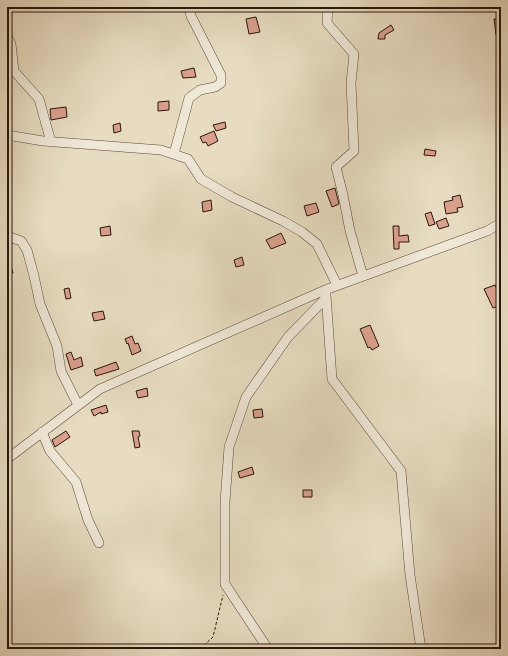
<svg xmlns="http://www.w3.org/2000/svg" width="508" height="656" font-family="'Old Standard TT',serif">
<rect width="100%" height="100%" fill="#e7dcc1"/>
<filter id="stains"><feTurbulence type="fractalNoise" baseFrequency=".005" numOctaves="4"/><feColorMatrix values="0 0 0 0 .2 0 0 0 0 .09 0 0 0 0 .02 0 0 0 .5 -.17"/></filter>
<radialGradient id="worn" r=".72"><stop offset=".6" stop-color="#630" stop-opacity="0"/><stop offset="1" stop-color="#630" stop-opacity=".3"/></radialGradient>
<path fill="#daa08e" stroke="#2a150c" d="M256,17L260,32L249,34L246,19Z
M494,19H501V35H496Z
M391,25L394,30L385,35V39H378L379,33Z
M194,68L196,77L183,78L181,71Z
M169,101V110L158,111V102Z
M66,107L67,117L51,120L50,109Z
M225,122L226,128L216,131L213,125Z
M120,123L121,131L114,133L113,125Z
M214,131L218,141L208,146L206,142L203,143L200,137Z
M425,149L436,151L435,156L424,155Z
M335,188L339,204L332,207L326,191Z
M460,195L463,207L457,208L458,212L446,214L444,202L453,200L452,197Z
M211,200L212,210L203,212L202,202Z
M316,203L319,212L307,216L304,206Z
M431,212L435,224L429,226L425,214Z
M446,218L449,226L439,229L436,222Z
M110,226L111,235L101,236L100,228Z
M393,226H399V236L408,235L409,242H399V249H394Z
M281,233L286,243L271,249L266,240Z
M242,257L244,265L236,267L234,260Z
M7,259H9L13,273L7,275Z
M495,285L499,293L501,305L493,308L484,289Z
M69,288L71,298L66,299L64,289Z
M103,311L105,319L94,321L92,313Z
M370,325L379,346L372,350L370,347L368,348L360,329Z
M132,336L135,344L138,343L141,351L132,355L128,343L127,344L125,339Z
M71,352L74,360L81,357L83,366L71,370L66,354Z
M116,362L119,369L96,376L94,370Z
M147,388L148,396L138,398L136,391Z
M106,405L108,412L101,414V412L94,416L91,410Z
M262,409L263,417L254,418L253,410Z
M66,431L70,437L55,447L52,440Z
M132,431H139L140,436L138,437L140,447L135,448Z
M252,467L254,474L240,478L238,472Z
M303,490H312V497H303Z"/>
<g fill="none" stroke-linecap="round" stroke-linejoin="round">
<g stroke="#594739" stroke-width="10">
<path id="minor" d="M328,7L327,23L354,54L351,83L354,151L336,167L343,195L350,231L363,276
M7,36L11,44L14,71L39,99L51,142
M7,135L43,141L161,150L188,159L201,179L232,197L283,221L302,232L317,244L337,285
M174,154L189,98L200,90L215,87L221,83V75L191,16L189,7
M7,236L21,241L27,250L34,276L40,304L57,346L61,371L78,405
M326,295L332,379L401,471L410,575L421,649
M42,432L50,451L76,482L88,520L99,543
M7,459L100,389L325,290L487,231L501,223
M268,649L225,584V502L229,447L246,397L288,337L326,298"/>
</g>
<path stroke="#2a150c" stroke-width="1" stroke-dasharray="3 2" stroke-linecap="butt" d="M200,649L213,637L223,595"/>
<use href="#minor" stroke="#efe8d7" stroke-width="9"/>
</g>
<rect width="508" height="656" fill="none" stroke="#e7dcc1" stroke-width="24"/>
<rect x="8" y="8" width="492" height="640" fill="none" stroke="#2a150c" stroke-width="2"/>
<rect x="12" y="12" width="484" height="632" fill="none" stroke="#2a150c"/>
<rect width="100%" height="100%" filter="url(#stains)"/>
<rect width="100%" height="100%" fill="url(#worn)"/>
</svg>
